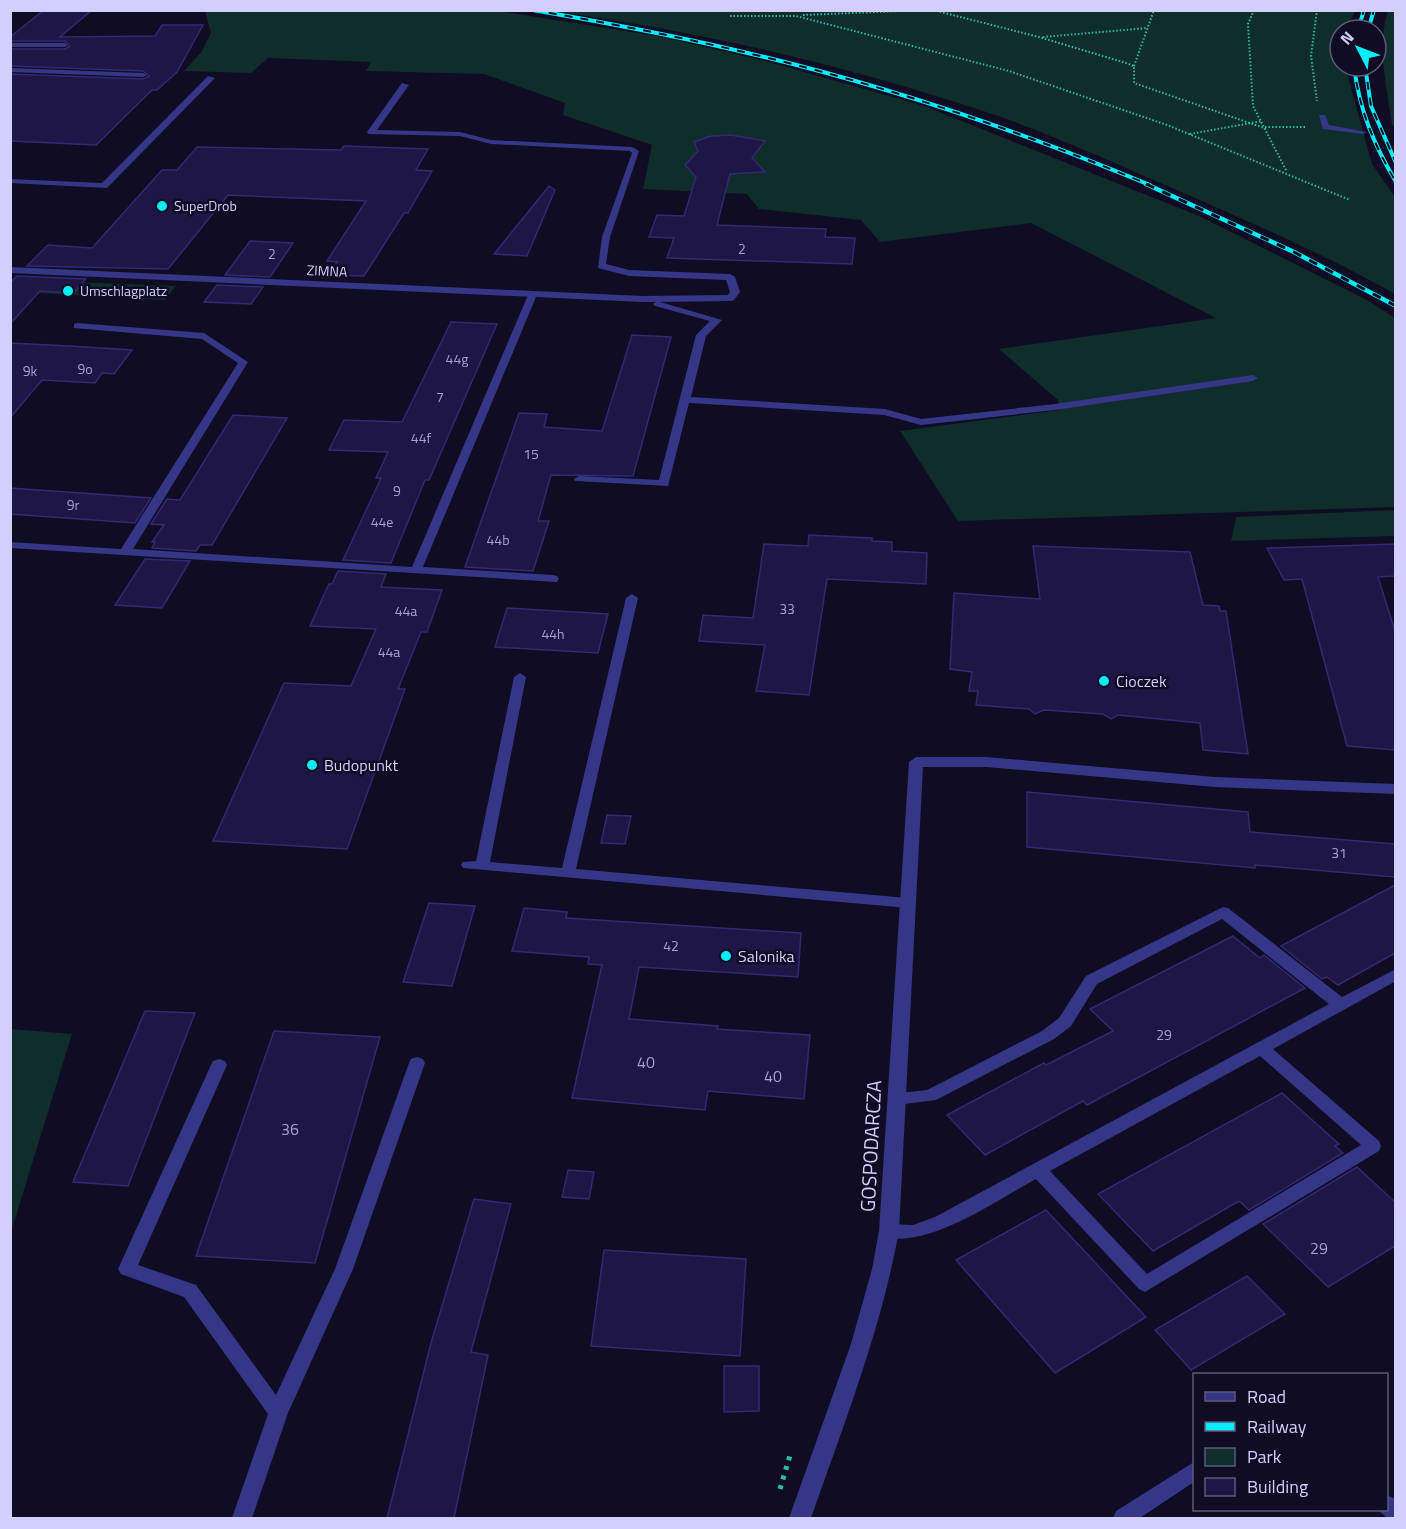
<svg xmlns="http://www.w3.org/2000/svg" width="1406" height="1529" font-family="'Titillium Web',sans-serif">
<rect width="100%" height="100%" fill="#0f0c23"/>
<path fill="#0f2d2b" d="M205,11H498L663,37L769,62L924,106L1199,216L1367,300L1395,318V507L958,521L900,431L1060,410L1058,400L999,349L1216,318L1031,223L880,242L861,220L759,209L747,194L643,189L652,145L563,115L565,103L484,74L366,71L371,62L268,58L251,73L184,71L202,51L211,33Z
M551,11H1355L1346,30H1340V66H1345L1372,164L1395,197V294C1326,255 1252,223 1179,191C1118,165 1058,137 995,115C851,67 702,31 551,11Z
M1388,11H1395V126L1392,125C1387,87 1376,47 1388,11Z
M49,281L176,286L165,300L38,293Z
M1395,510V536L1231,541L1236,517Z
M11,1029L72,1034L11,1232L10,1029Z"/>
<path fill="#1e1745" stroke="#332873" stroke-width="1.5" d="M44,10H92L60,37L155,36L162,25H203L177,72L157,90H152L96,145L10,141V74L143,79L149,76L143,71L10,66V49H65L70,46L65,41H10V37Z
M731,135L765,141L752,158L765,172L730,174L717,225L826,229L825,237L855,238L852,264L667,258L674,238L649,237L657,215L684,216L696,177L685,165L698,151L694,142L711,136Z
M344,146L428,149L416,170L432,171L408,213H404L364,276L329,275L337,262L327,261L366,201L228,195L168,269L27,266L48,245L92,248L162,170H177L197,147L341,150Z
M549,186L555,190L527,256L494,254Z
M250,241L293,243L270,277L225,275Z
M17,276L86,279L73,293L40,291L10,324V283Z
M217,285L263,287L251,304L204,302Z
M451,322L497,324L429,480H425L391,563L343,560L381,478H376L388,452L329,450L344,420L402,422Z
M632,335L671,337L633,476L551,475L538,521H549L533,571L465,567L519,413L547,414L544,427L602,431Z
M10,343L70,346L132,350L114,374L102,373L95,383L42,380L10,418Z
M233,415L287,418L212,545H200L196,551L152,548L155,542H152L164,525L151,524L167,499L180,500Z
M10,488L151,498L135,523L10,514Z
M809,535L872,538V541L892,542V551L927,553L926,584L827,579L809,695L756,691L765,645L699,641L703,615L753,618L764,544L808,546Z
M1395,544V576L1378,577L1395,631V750L1347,746L1302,579L1284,580L1267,548Z
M1033,546L1190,552L1203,605L1219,606L1220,611H1226L1248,754L1203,750L1200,723L1118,715L1111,719L1103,714L1044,710L1035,714L1029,709L976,705L978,691H969L972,672L950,669L954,593L1040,599Z
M145,559L190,561L162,608L115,605Z
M338,571L386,574L381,587L442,590L427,632H421L398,689H405L347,849L213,841L284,683L351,686L376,629L310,626L329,584H332Z
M507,608L608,614L598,653L495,647Z
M1027,792L1248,812L1250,832L1395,844V877L1255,865V868L1027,847Z
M607,815L631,816L625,844L601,843Z
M1395,885V953L1338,985L1327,977L1322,979L1281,946Z
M429,903L475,906L452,986L403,982Z
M524,908L567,912L566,918L801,933L798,977L639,967L629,1019L718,1026L717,1029L810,1035L804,1099L708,1091L705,1110L572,1098L602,965L588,964L589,957L512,951Z
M1233,936L1260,958L1264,955L1305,988L1087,1105L1083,1101L985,1155L947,1115L1044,1063L1046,1065L1113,1031L1090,1009Z
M145,1011L195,1013L128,1186L73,1182Z
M274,1031L380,1037L315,1263L196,1256Z
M1282,1093L1339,1144L1335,1146L1343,1153L1249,1210L1239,1201L1153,1251L1098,1194Z
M1357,1167L1395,1202V1246L1328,1287L1263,1224Z
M568,1170L594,1172L589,1199L562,1197Z
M474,1199L511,1204L471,1352L488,1355L454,1518H387L431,1343Z
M1046,1210L1146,1317L1055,1373L956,1260Z
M604,1250L746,1259L740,1356L591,1346Z
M1247,1276L1285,1314L1191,1370L1155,1330Z
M724,1366H759V1411L724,1412Z"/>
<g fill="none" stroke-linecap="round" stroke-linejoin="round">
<path stroke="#27bbaa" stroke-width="2" stroke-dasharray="1.5 2" stroke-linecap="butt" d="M933,10L1039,37L1126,63L1134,66V83L1267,129
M1254,10L1248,24L1253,106L1287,172
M1317,10L1311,56L1317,101
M803,15L925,10
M730,16H796L1009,71L1167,125L1350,200
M1043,37L1148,28
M1134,66L1154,10
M1265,127H1307
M1190,134L1262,121"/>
<path stroke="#27bbaa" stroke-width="5" stroke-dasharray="4 6" stroke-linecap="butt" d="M780,1489L791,1452"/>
<path fill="#353685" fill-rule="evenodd" d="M10,43H65L68,45L65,47H10Z
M10,68L143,73L147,75L143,77L10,72Z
M208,76L215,78L107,188L10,183V179L102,183Z
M402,83L409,85L377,130L460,132L491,140L632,147L639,151L610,237L606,264L629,270L730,274L735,277L740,292L734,300L731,301L660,302L722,320L706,336L691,397L885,409L921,419L1055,404L1253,375L1258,378L1253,381L1055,410L921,425L884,415L689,403L668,486L575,481L574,479L579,476L659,480L696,335L710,321L655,306L653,304L656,302H642L637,299L642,296L728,295L730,292L726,280L629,276L598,268L602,237L632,153L630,151L491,144L460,136L368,134L367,132Z
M1319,115H1325L1329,125L1367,132L1363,134L1323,129Z
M528,295L536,297L423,567L553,575L557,576L559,579L557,582L10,548V542L121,549L238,363L202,339L74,328V324L77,323L204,333L248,362L133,549L412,567Z
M632,594L638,598L576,869L908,898L913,899L915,903L913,907L908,908L463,868L461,865L463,862L476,861L514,677L520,673L526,677L490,862L562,868L626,598Z
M1223,907L1228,908L1342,997L1396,969V981L1273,1049L1379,1141L1381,1146L1379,1151L1145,1292L1139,1289L1036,1179C999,1199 925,1251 883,1236L880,1231L883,1226L889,1224L913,1225L935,1217L1329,1004L1222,919L1097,984L1071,1026L1054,1039L936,1100L896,1105L890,1104L888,1099L890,1094L927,1090L1042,1031L1059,1018L1086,976ZM1260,1056L1361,1145L1147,1274L1050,1171Z
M417,1057L423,1059L425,1063L353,1269L288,1413L252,1518H232L268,1414L184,1297L121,1274L118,1269L211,1065L213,1061L219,1059L225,1061L227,1065L138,1265L196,1285L276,1395L335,1269L409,1063L411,1059Z
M1194,1462V1482L1140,1518H1113L1116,1511Z
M1386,1495L1396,1499V1518H1387L1378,1510H1386Z"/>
<path fill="#353685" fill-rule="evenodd" d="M10,267L642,296L647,299L642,302L10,273Z
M916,757H986L1215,777L1396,784V794L1215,787L986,767H923L899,1231C881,1330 844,1424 811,1518H789L851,1344L872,1269L879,1231L909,762Z"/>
<g stroke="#00eefa" stroke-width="4">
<path id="rail-far1" d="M533,10C608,23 682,37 756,55C891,87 1022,132 1150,185
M1358,30L1364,10
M1368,30L1374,10
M1354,66C1359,109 1374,145 1396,182
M1365,66L1371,106L1396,163"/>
</g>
<g stroke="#00eefa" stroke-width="4.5">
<path id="rail" d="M1146,184L1294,252L1396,306"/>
</g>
<use href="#rail-far1" stroke="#0f0c23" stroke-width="2" stroke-dasharray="8" stroke-linecap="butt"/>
<use href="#rail" stroke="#0f0c23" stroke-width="3" stroke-dasharray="9" stroke-linecap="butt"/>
</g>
<g fill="#00eefa" stroke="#0f0c23" stroke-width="2">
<circle cx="162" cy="206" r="6"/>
<circle cx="68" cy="291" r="6"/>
<circle cx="1104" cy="681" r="6"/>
<circle cx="312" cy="765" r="6"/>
<circle cx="726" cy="956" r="6"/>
</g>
<g text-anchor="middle" stroke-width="5" stroke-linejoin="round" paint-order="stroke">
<g font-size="14" fill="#d2cfff" stroke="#0f0c23" text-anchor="start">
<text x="174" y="211">SuperDrob</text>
<text x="80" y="296">Umschlagplatz</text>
</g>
<g font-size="14" fill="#a5a1d0">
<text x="742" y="254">2</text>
<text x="272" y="259">2</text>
<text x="457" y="364">44g</text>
<text x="85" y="374">9o</text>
<text x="30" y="376">9k</text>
<text x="440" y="402">7</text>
<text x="421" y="443">44f</text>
<text x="531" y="459">15</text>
<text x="397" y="496">9</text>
<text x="73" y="510">9r</text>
<text x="382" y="527">44e</text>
<text x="498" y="545">44b</text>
<text x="787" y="614">33</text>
<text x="406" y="616">44a</text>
<text x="553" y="639">44h</text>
<text x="389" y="657">44a</text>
<text x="1339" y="858">31</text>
<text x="671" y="951">42</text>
<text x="1164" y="1040">29</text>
</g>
<g font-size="14" fill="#d2cfff" stroke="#0f0c23">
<text transform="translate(327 271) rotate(3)" y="5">ZIMNA</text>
</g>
<g font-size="16" fill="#d2cfff" stroke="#0f0c23" text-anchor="start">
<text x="1116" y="687">Cioczek</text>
<text x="324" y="771">Budopunkt</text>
<text x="738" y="962">Salonika</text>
</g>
<g font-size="16" fill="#a5a1d0">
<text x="646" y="1068">40</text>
<text x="773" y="1082">40</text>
<text x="290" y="1135">36</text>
<text x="1319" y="1254">29</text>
</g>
<g font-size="20" fill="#d2cfff" stroke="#0f0c23">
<text transform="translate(871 1146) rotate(-87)" y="7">GOSPODARCZA</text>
</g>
</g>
<rect width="1406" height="1529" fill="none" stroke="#d2cfff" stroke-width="24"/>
<rect x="1193" y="1373" width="195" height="138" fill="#0f0c23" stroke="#5d5a7b" stroke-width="1.5"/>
<rect x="1205" y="1392" width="30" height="9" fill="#353685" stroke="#5d5a7b" stroke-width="1.5"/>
<text x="1247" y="1403" font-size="18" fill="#d2cfff">Road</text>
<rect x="1205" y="1422" width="30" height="9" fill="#00eefa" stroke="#5d5a7b" stroke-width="1.5"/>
<text x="1247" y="1433" font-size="18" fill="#d2cfff">Railway</text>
<rect x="1205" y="1448" width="30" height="18" fill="#0f2d2b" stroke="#5d5a7b" stroke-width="1.5"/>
<text x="1247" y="1463" font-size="18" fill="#d2cfff">Park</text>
<rect x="1205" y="1478" width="30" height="18" fill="#1e1745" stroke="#5d5a7b" stroke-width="1.5"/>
<text x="1247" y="1493" font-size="18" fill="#d2cfff">Building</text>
<g transform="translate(1358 48) rotate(312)"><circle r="28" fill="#0f0c23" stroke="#5d5a7b" stroke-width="1.5"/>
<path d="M0-4.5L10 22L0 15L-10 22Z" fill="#00eefa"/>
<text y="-9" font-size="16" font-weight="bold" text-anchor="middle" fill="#d2cfff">N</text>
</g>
</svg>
